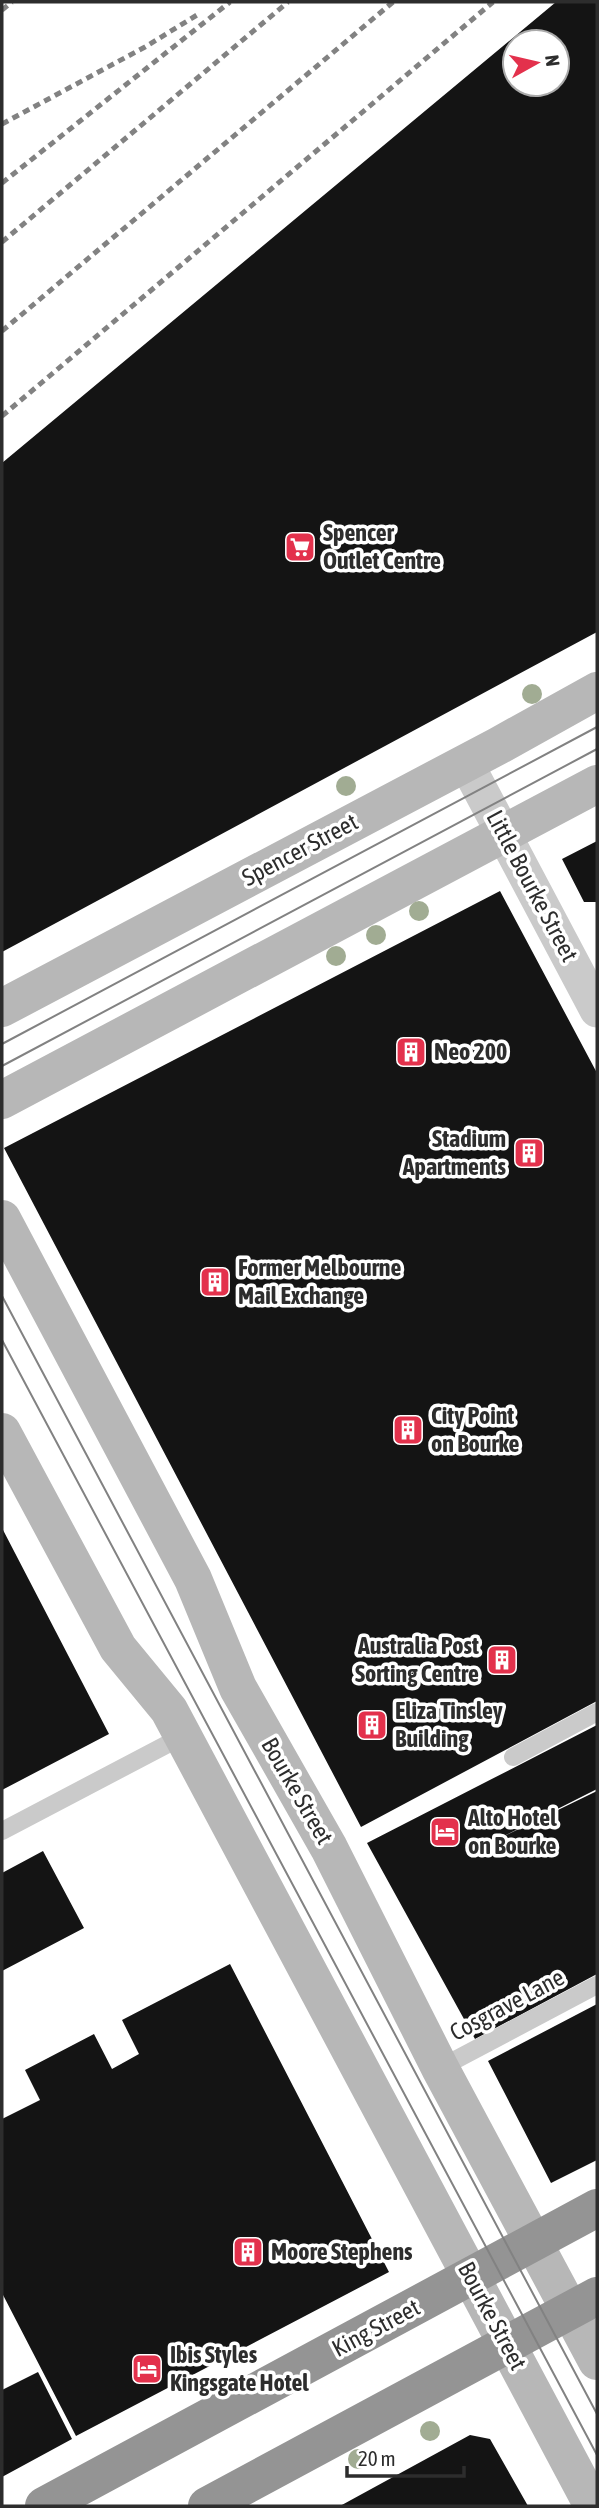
<svg xmlns="http://www.w3.org/2000/svg" width="599" height="2508" font-family="'Asap Condensed',sans-serif">
<rect width="100%" height="100%" fill="#fff"/>
<path fill="#141414" fill-rule="evenodd" d="M556,2H597V632L2,952V463ZM515,42H557V84H515Z
M597,841V902H584L562,859Z
M500,891L597,1073V1701L361,1827L4,1148Z
M2,1528L109,1734L2,1790Z
M597,1725V1789L482,1847L597,1791V1974L475,2039L367,1843Z
M43,1851L84,1928L2,1971V1873Z
M230,1964L389,2272L76,2436L2,2293V2119L40,2100L25,2070L94,2034L112,2069L139,2054L122,2020Z
M597,2004V2160L551,2183L488,2061Z
M38,2372L72,2439L2,2477V2390Z
M470,2435L490,2439L528,2506H340Z"/>
<g fill="none" stroke-linecap="round" stroke-linejoin="round">
<path stroke="#cacaca" stroke-width="18" d="M513,1757L597,1712
M2,1831L183,1736
M440,2068L597,1985"/>
<path stroke="#cacaca" stroke-width="35" d="M466,763L597,1010"/>
<path stroke="#b7b7b7" stroke-width="38" d="M2,1008L498,746L597,691
M2,1100L597,784
M2,1219L193,1579L238,1688L329,1848L440,2068L597,2361
M2,1432L118,1648L169,1710L593,2506"/>
<path stroke="#949494" stroke-width="38" d="M44,2506L597,2208
M207,2506L597,2296"/>
<path stroke="#828282" stroke-width="2" d="M2,1044L597,727
M2,1066L597,749
M2,1296L597,2414
M2,1340L597,2455"/>
<path stroke="#828282" stroke-width="5" stroke-dasharray="7 5" stroke-linecap="butt" d="M2,10L12,2
M2,124L145,47L197,15
M2,183L230,2
M2,242L288,2
M2,331L393,2
M2,416L493,2"/>
</g>
<g fill="#a1ac93">
<circle cx="532" cy="694" r="10"/>
<circle cx="346" cy="786" r="10"/>
<circle cx="419" cy="911" r="10"/>
<circle cx="376" cy="935" r="10"/>
<circle cx="336" cy="956" r="10"/>
<circle cx="430" cy="2431" r="10"/>
<circle cx="358" cy="2459" r="10"/>
</g>
<defs>
<g id="supermarket-square" transform="scale(1.575)"><rect x="-9" y="-9" width="18" height="18" rx="4" fill="#e3314c" stroke="#fff"/><path d="M-6-5.5h2.5l.6 2H6L4.5 2H-2.5L-4.4-4H-6ZM-1.5 3.2a1.3 1.3 0 1 0 .1 0ZM3 3.2a1.3 1.3 0 1 0 .1 0Z" fill="#fff"/></g>
<g id="building-square" transform="scale(1.575)"><rect x="-9" y="-9" width="18" height="18" rx="4" fill="#e3314c" stroke="#fff"/><path d="M-4-6H4V6H1V3H-1V6H-4ZM-2.5-4.3h1.7v1.8h-1.7ZM.8-4.3h1.7v1.8H.8ZM-2.5-1h1.7V.8h-1.7ZM.8-1h1.7V.8H.8Z" fill="#fff"/></g>
<g id="hotel-square" transform="scale(1.575)"><rect x="-9" y="-9" width="18" height="18" rx="4" fill="#e3314c" stroke="#fff"/><path d="M-6-4.5h1.5V1H6V5H4.5V3h-9V5H-6ZM-4 0a1.8 1.8 0 1 1 3.6 0ZM.5 0V-2.5h3Q6-2.5 6 0Z" fill="#fff"/></g>
</defs>
<g fill-rule="evenodd">
<use href="#supermarket-square" x="300" y="547"/>
<use href="#building-square" x="411" y="1052"/>
<use href="#building-square" x="529" y="1153"/>
<use href="#building-square" x="215" y="1282"/>
<use href="#building-square" x="408" y="1430"/>
<use href="#building-square" x="502" y="1660"/>
<use href="#building-square" x="372" y="1725"/>
<use href="#hotel-square" x="445" y="1832"/>
<use href="#building-square" x="248" y="2252"/>
<use href="#hotel-square" x="147" y="2369"/>
</g>
<g text-anchor="middle" stroke-width="7" stroke-linejoin="round" paint-order="stroke">
<g font-size="24" font-weight="bold" fill="#2d2d2d" stroke="#fff" text-anchor="start">
<text x="323" y="541">Spencer<tspan x="323" dy="28">Outlet Centre</tspan></text>
<text x="434" y="1060">Neo 200</text>
<text x="506" y="1147" text-anchor="end">Stadium<tspan x="506" dy="28">Apartments</tspan></text>
<text x="238" y="1276">Former Melbourne<tspan x="238" dy="28">Mail Exchange</tspan></text>
<text x="431" y="1424">City Point<tspan x="431" dy="28">on Bourke</tspan></text>
<text x="479" y="1654" text-anchor="end">Australia Post<tspan x="479" dy="28">Sorting Centre</tspan></text>
<text x="395" y="1719">Eliza Tinsley<tspan x="395" dy="28">Building</tspan></text>
<text x="468" y="1826">Alto Hotel<tspan x="468" dy="28">on Bourke</tspan></text>
<text x="271" y="2260">Moore Stephens</text>
<text x="170" y="2363">Ibis Styles<tspan x="170" dy="28">Kingsgate Hotel</tspan></text>
</g>
<g font-size="24" fill="#2d2d2d" stroke="#fff">
<text transform="translate(300 850) rotate(-28)" y="8">Spencer Street</text>
<text transform="translate(532 886) rotate(62)" y="8">Little Bourke Street</text>
<text transform="translate(297 1791) rotate(60)" y="8">Bourke Street</text>
<text transform="translate(507 2005) rotate(-28)" y="8">Cosgrave Lane</text>
<text transform="translate(492 2316) rotate(62)" y="8">Bourke Street</text>
<text transform="translate(376 2328) rotate(-28)" y="8">King Street</text>
</g>
</g>
<rect width="599" height="2508" fill="none" stroke="#2d2d2d" stroke-width="7"/>
<g transform="translate(536 63) rotate(82)"><circle r="33" fill="#ffffff" stroke="#ababab" stroke-width="2"/>
<path d="M0-5L12 26L0 18L-12 26Z" fill="#e3314c"/>
<text y="-10" font-size="19" font-weight="bold" text-anchor="middle" fill="#2d2d2d">N</text>
</g>
<path d="M347 2466v10h117v-10" fill="none" stroke="#2d2d2d" stroke-width="3.5"/>
<text x="358" y="2466" font-size="21" fill="#2d2d2d" stroke="#ffffff" stroke-width="5" paint-order="stroke">20 m</text>
</svg>
